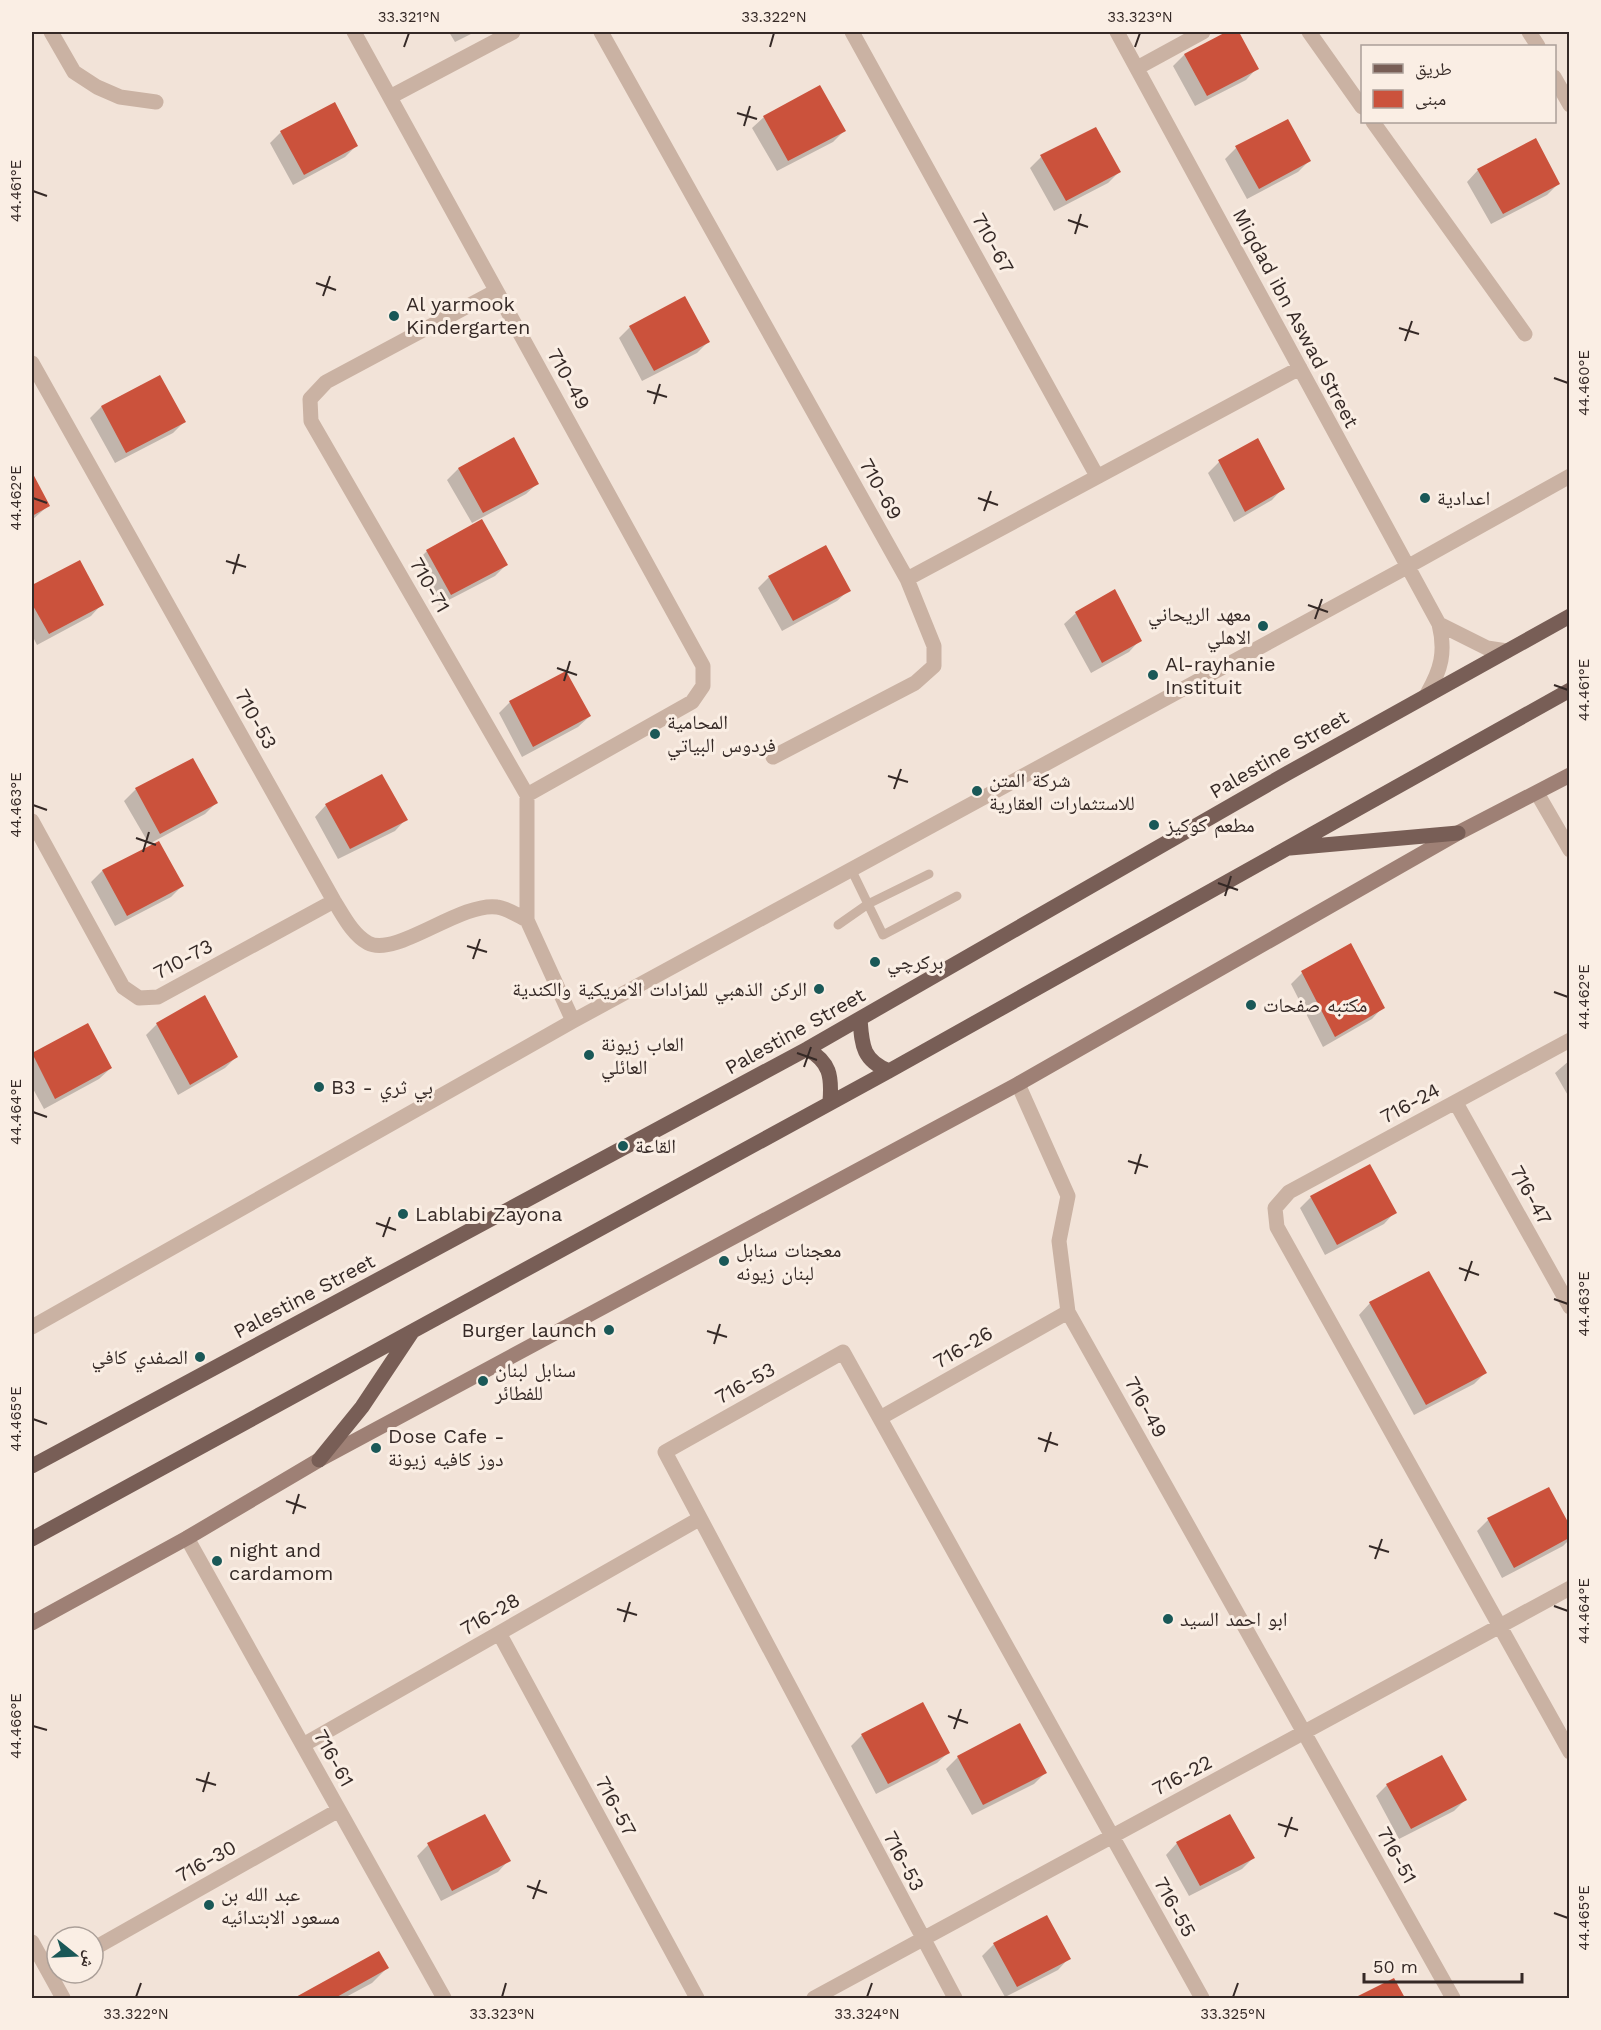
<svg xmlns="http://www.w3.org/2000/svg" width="1601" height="2030" font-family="'Work Sans','Noto Naskh Arabic',sans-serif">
<rect width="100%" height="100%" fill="#f2e3d8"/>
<path fill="#0003" d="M449,32H475L455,42Z
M1229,32H1237L1257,68L1246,80L1195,106L1173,66L1184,55Z
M764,117L844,131L833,142L777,171L752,128Z
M281,132L356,146L345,157L293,185L270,143Z
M1236,148L1309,161L1298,172L1247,199L1225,159Z
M1041,157L1119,172L1108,183L1054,211L1030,168Z
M1478,170L1558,184L1547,195L1491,224L1467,182Z
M630,327L708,342L697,353L642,381L619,338Z
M159,377L184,422L173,433L115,463L90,418L101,407Z
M514,439L538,483L526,494L472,523L447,480L458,469Z
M1257,440L1283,488L1272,500L1234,522L1208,473L1219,462Z
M32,475L48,506L32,520Z
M427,551L506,565L495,576L439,605L416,562Z
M79,562L102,604L91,616L37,645L32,635V586Z
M769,577L849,590L837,601L782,631L758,588Z
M1114,591L1140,640L1129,652L1091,673L1064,624L1076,613Z
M510,702L590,716L578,727L522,757L499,713Z
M192,760L216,803L205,814L149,844L124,801L136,789Z
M326,805L406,819L395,831L338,859L315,817Z
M158,843L182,886L171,897L115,926L91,882L102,871Z
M1302,973L1383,1007L1372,1019L1323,1047L1291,984Z
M157,1024L236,1057L225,1068L178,1095L146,1035Z
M87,1025L111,1068L99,1079L44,1109L32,1087V1054Z
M1570,1060V1099L1555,1073Z
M1311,1197L1395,1212L1384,1224L1325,1255L1300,1208Z
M1428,1273L1485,1373L1474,1384L1414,1415L1359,1315L1370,1303Z
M1548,1489L1570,1527V1539L1563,1546L1502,1578L1477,1531L1488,1520Z
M1019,1725L1045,1773L1034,1784L972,1815L946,1769L958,1757Z
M862,1735L949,1752L937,1763L876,1794L851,1746Z
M1387,1785L1465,1800L1454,1811L1399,1839L1376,1796Z
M1177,1843L1253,1858L1242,1869L1189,1896L1166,1855Z
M428,1845L509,1860L498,1872L441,1901L417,1856Z
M1046,1917L1069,1958L1058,1970L1005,1997L982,1956L994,1944Z
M378,1953L387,1968L372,1983L344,1998H297Z
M1393,1980L1403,1998H1357Z"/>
<path fill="#cb523c" d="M1226,32H1239L1259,69L1207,96L1184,54Z
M820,85L846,131L788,161L763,116Z
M335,102L358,146L304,175L280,131Z
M1288,119L1311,161L1259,189L1235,146Z
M1096,127L1121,172L1066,201L1040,155Z
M1536,138L1560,184L1503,214L1477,169Z
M685,296L710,342L654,371L629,326Z
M160,375L186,422L126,453L101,406Z
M514,437L539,484L483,513L458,468Z
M1258,438L1285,489L1245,512L1218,460Z
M32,472L50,506L32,516Z
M482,519L508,565L451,595L426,550Z
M826,545L851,591L793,621L768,576Z
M80,560L104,605L49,634L32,604V585Z
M1115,589L1142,641L1102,663L1075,612Z
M566,671L591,716L533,747L509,701Z
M193,758L218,803L160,834L135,788Z
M382,774L408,820L350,849L325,804Z
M159,841L184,886L127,916L102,870Z
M1351,943L1385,1008L1335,1037L1301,971Z
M205,995L238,1057L190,1085L156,1023Z
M88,1023L112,1068L55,1099L32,1053Z
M1370,1164L1397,1213L1337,1245L1310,1196Z
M1429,1271L1487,1373L1426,1405L1369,1302Z
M1549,1487L1569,1524V1538L1514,1568L1487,1518Z
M923,1702L950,1753L888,1784L861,1734Z
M1020,1723L1047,1773L983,1805L957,1756Z
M1442,1755L1467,1800L1411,1829L1386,1784Z
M485,1814L511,1861L452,1891L427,1843Z
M1230,1814L1255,1858L1200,1886L1176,1842Z
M1047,1915L1071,1959L1017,1987L993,1943Z
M379,1951L389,1968L335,1998H294Z
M1394,1978L1405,1998H1354Z"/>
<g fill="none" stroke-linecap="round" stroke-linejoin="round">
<path stroke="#cab2a3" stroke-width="9" d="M851,869L883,935L957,896
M838,925L868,904L929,874"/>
<path stroke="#cab2a3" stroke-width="15" d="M51,32L74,72L97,87L120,97L156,102
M354,32L703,666V686L692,702L527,795L311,421L310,399L326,382L496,291
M601,32L907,579L1300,368
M852,32L1097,476
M1117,32L1439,624C1446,652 1441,670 1427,694
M1309,32L1362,107
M1529,32L1538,46
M1137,68L1203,32
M1554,77L1570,105
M390,97L513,32
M1373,122L1525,334
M32,363L334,901C343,915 352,934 368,943C396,958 460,902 497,907C507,908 518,916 527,920
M1439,624L1487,648L1507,651
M773,757L915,683L934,666V646L907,579
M1537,793L1570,850
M527,795V920L573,1021
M32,821L123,987L139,998L158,997L334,901
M1570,1040L1289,1192L1275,1208L1277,1227L1570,1752
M1018,1084L1068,1196L1059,1241L1068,1312L1453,1998
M1456,1103L1570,1307
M32,1327L573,1021L1407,567L1570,476
M880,1418L1068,1312
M187,1538L444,1998
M499,1633L697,1998
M303,1745L699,1519
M32,1942L63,1998
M93,1949L339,1810
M814,1998L1570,1588
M955,1998L665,1452L843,1352L1202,1998"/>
<path stroke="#9e8075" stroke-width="15" d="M32,1623L187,1538L319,1460L1018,1084L1458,833L1570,775"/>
<path stroke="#785e56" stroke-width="15" d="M1290,848L1458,833
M860,1019C862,1045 862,1060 889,1071
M807,1049C830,1062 832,1076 830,1101
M319,1460L362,1407L412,1332
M32,1466L807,1049L1286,774L1570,616
M32,1539L889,1071L1570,690"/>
</g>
<path fill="none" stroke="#352926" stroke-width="2" d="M404,47L409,33M770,47L774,33M1135,47L1140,33M737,113L757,119M744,126L750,106M33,191L47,196M1068,220L1088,227M1075,234L1081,214M316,283L336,290M323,296L330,276M1399,328L1419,334M1405,341L1412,321M1554,378L1568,383M647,391L667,397M654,404L660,384M33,498L47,503M978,498L998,505M984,511L991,491M226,561L246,567M233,574L239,554M1308,605L1328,612M1315,619L1322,599M557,668L577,675M564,681L570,661M1554,685L1568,690M888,776L908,782M894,789L901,769M33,805L47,810M136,838L156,845M143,852L149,832M1218,883L1238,890M1225,896L1231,876M467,946L487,952M473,959L480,939M1554,992L1568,997M797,1053L817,1060M804,1067L811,1047M33,1112L47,1117M1128,1161L1148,1167M1135,1174L1141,1154M376,1223L396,1230M383,1237L390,1217M1459,1268L1479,1275M1465,1281L1472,1261M1554,1299L1568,1304M707,1331L727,1337M714,1344L720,1324M33,1419L47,1424M1038,1438L1058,1445M1045,1452L1051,1432M286,1501L306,1508M293,1514L299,1494M1369,1546L1389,1552M1375,1559L1382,1539M1554,1606L1568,1611M617,1609L637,1615M624,1622L630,1602M948,1716L968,1723M33,1726L47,1730M954,1729L961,1709M196,1779L216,1785M203,1792L209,1772M1278,1824L1298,1830M1285,1837L1292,1817M527,1886L547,1893M533,1899L540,1880M1554,1913L1568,1918M136,1997L141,1983M502,1997L506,1983M867,1997L872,1983M1233,1997L1238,1983"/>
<g fill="#1a5857" stroke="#faeee4" stroke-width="2">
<circle cx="394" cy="316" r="6"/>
<circle cx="1425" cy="498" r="6"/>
<circle cx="1263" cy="626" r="6"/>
<circle cx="1153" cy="675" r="6"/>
<circle cx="655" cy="734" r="6"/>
<circle cx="977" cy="791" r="6"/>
<circle cx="1154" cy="825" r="6"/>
<circle cx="875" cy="962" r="6"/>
<circle cx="819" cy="989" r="6"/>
<circle cx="1251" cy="1005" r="6"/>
<circle cx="589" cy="1055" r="6"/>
<circle cx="319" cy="1087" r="6"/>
<circle cx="623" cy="1146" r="6"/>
<circle cx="403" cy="1214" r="6"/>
<circle cx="724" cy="1261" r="6"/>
<circle cx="609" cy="1330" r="6"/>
<circle cx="200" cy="1357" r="6"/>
<circle cx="483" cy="1381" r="6"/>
<circle cx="376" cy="1448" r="6"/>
<circle cx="217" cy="1561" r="6"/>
<circle cx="1168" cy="1619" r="6"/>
<circle cx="209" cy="1905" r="6"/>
</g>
<g text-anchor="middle" stroke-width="6" stroke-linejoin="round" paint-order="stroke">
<g font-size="20" fill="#352926" stroke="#faeee4">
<text transform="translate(993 243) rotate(61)" y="7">710-67</text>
<text transform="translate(1296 318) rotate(62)" y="7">Miqdad ibn Aswad Street</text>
<text transform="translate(569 379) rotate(61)" y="7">710-49</text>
<text transform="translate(881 489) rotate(61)" y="7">710-69</text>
<text transform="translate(430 585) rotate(60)" y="7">710-71</text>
<text transform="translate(256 719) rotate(61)" y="7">710-53</text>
<text transform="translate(1279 754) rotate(-30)" y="7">Palestine Street</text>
<text transform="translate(183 959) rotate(-28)" y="7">710-73</text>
<text transform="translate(795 1031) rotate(-29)" y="7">Palestine Street</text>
<text transform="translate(1410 1103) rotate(-28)" y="7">716-24</text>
<text transform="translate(1531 1195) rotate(61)" y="7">716-47</text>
<text transform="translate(304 1296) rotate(-28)" y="7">Palestine Street</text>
<text transform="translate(963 1347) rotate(-30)" y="7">716-26</text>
<text transform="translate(745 1383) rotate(-29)" y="7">716-53</text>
<text transform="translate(1146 1407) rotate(61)" y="7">716-49</text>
<text transform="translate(490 1614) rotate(-30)" y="7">716-28</text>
<text transform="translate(334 1758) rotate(61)" y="7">716-61</text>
<text transform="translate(1182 1775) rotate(-28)" y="7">716-22</text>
<text transform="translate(616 1806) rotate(62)" y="7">716-57</text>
<text transform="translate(1397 1855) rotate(61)" y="7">716-51</text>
<text transform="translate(206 1861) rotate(-29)" y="7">716-30</text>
<text transform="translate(904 1861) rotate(62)" y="7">716-53</text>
<text transform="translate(1175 1907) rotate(61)" y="7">716-55</text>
</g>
<g font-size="20" fill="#352926" stroke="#faeee4" text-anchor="start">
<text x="406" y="311">Al yarmook<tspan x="406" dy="23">Kindergarten</tspan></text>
<text x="1437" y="505">اعدادية</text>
<text x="1251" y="621" text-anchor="end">معهد الريحاني<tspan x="1251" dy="23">الاهلي</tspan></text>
<text x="1165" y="671">Al-rayhanie<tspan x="1165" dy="23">Instituit</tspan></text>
<text x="667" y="729">المحامية<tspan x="667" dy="23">فردوس البياتي</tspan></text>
<text x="989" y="787">شركة المتن<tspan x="989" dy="23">للاستثمارات العقارية</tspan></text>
<text x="1166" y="832">مطعم كوكيز</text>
<text x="887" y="969">بركرچي</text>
<text x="807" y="996" text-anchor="end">الركن الذهبي للمزادات الامريكية والكندية</text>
<text x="1263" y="1012">مكتبه صفحات</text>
<text x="601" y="1051">العاب زيونة<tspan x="601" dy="23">العائلي</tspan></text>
<text x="331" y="1094">B3 - بي ثري</text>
<text x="635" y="1153">القاعة</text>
<text x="415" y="1221">Lablabi Zayona</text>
<text x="736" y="1257">معجنات سنابل<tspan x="736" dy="23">لبنان زيونه</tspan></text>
<text x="597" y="1337" text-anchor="end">Burger launch</text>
<text x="188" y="1364" text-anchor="end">الصفدي كافي</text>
<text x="495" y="1377">سنابل لبنان<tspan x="495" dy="23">للفطائر</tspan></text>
<text x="388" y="1443">Dose Cafe -<tspan x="388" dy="23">دوز كافيه زيونة</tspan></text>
<text x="229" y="1557">night and<tspan x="229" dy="23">cardamom</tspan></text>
<text x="1180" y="1626">ابو احمد السيد</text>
<text x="221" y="1901">عبد الله بن<tspan x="221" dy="23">مسعود الابتدائيه</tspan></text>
</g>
</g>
<rect width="1601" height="2030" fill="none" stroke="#faeee4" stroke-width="66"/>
<rect x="1361" y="45" width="195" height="78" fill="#faeee4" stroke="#ab9f98" stroke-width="1.5"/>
<rect x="1373" y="64" width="30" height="9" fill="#785e56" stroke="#ab9f98" stroke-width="1.5"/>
<text x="1415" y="75" font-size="18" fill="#352926">طريق</text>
<rect x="1373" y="90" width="30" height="18" fill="#cb523c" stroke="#ab9f98" stroke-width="1.5"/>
<text x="1415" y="105" font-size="18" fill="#352926">مبنى</text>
<g transform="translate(75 1955) rotate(108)"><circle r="28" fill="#faeee4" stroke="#ab9f98" stroke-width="1.5"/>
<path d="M0-4.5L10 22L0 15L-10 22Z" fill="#1a5857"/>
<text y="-9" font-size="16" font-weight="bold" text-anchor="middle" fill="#352926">ش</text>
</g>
<path d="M1364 1973v9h158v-9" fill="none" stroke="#352926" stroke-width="3"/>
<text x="1373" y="1973" font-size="18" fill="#352926" stroke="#faeee4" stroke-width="4.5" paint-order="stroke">50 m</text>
<rect x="33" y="33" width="1535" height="1964" fill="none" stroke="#352926" stroke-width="2"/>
<g font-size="15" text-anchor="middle" fill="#352926">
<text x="409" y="22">33.321°N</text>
<text x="774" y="22">33.322°N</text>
<text x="1140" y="22">33.323°N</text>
<text transform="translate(16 191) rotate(-90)" y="5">44.461°E</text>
<text transform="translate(1584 383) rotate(-90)" y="5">44.460°E</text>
<text transform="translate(16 498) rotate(-90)" y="5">44.462°E</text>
<text transform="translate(1584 690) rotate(-90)" y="5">44.461°E</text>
<text transform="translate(16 805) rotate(-90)" y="5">44.463°E</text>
<text transform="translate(1584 997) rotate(-90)" y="5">44.462°E</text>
<text transform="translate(16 1112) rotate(-90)" y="5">44.464°E</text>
<text transform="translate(1584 1304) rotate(-90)" y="5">44.463°E</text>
<text transform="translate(16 1419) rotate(-90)" y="5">44.465°E</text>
<text transform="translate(1584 1611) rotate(-90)" y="5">44.464°E</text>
<text transform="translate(16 1726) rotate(-90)" y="5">44.466°E</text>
<text transform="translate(1584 1918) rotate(-90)" y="5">44.465°E</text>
<text x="136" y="2019">33.322°N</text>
<text x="502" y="2019">33.323°N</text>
<text x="867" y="2019">33.324°N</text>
<text x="1233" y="2019">33.325°N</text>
</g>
</svg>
